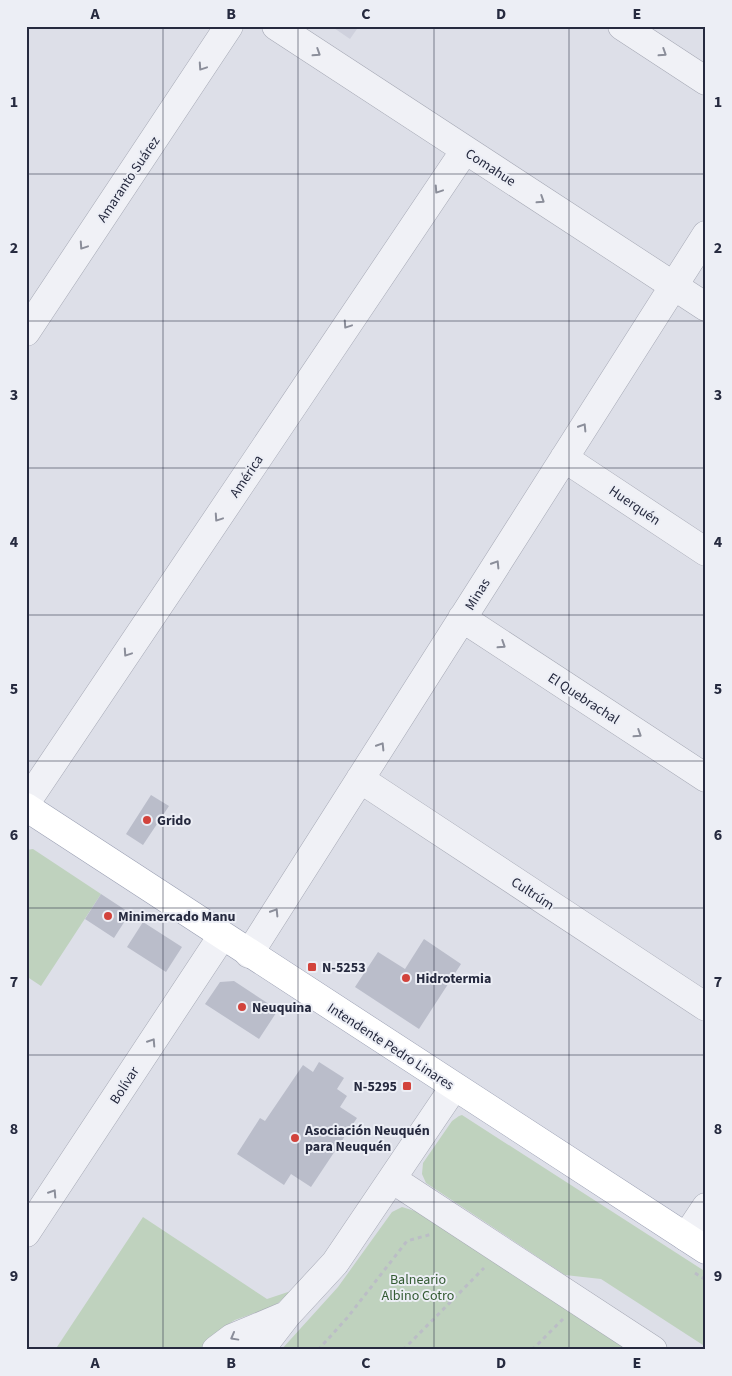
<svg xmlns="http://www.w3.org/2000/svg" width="732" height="1376" font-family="'Source Sans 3',sans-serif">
<rect width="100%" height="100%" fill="#dddfe8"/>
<path fill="#cfd1dd" d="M331,26H359L350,39Z"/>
<path fill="#bfd2be" d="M33,849L101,894L41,986L26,976V850Z
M462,1115L706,1272V1347L601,1279L565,1275L426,1183L422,1174L423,1163L452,1121L459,1116Z
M402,1207L418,1212L630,1350H281L338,1287L392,1212Z
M143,1217L267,1299L291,1291L278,1303L271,1307L235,1320L224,1327L201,1350H55Z"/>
<path fill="#babdca" d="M151,795L169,806L143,845L126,834Z
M101,894L130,913L114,938L85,919Z
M143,922L182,947L166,972L127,947Z
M424,939L461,964L419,1029L355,987L378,952L405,969Z
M234,981L278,1010L259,1039L205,1004L220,982Z
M319,1062L344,1078L337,1089L347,1096L340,1107L357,1118L311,1187L291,1174L284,1185L237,1154L260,1118L265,1121L303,1065L313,1072Z"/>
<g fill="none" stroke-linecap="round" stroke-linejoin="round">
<g stroke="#a6a9b5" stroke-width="29">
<path id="minor" d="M276,26L706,307
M622,26L706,81
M26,332L229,26
M564,458L706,552
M462,618L706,778
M360,779L706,1007
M26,803L465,150
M249,954L706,235
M392,1179L653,1350
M26,1233L222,936
M686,1237L706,1207
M216,1350L232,1338L287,1315
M260,1350L287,1315L335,1263L454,1087"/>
</g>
<g stroke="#9ca1b4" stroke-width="29">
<path id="major" d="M26,807L706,1250"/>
</g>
<path stroke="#bbbdc6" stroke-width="3" stroke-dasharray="4 4" stroke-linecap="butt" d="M695,1273L706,1280
M318,1350L347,1318L407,1241L432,1234
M403,1350L484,1268
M532,1350L563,1319"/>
<use href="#minor" stroke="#f0f1f6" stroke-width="28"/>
<use href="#major" stroke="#fff" stroke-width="28"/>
</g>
<defs><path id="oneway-chevron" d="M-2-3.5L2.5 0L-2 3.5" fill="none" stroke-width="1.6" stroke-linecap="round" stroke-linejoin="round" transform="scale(1.25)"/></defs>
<g stroke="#8b8e9a">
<use href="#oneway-chevron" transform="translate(317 53) rotate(33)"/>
<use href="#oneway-chevron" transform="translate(663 53) rotate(33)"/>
<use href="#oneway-chevron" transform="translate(202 67) rotate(124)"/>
<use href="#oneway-chevron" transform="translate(438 190) rotate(124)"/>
<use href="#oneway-chevron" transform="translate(541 200) rotate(33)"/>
<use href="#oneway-chevron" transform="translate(83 246) rotate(124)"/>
<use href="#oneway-chevron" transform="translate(347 325) rotate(124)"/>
<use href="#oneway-chevron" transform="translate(583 427) rotate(-58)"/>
<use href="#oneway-chevron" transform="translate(218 518) rotate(124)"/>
<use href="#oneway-chevron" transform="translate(496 564) rotate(-58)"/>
<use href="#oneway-chevron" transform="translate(502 645) rotate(33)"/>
<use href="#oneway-chevron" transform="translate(127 653) rotate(124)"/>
<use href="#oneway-chevron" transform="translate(638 734) rotate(33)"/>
<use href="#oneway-chevron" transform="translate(381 746) rotate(-58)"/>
<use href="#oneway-chevron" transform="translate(275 912) rotate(-58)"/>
<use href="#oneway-chevron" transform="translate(152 1042) rotate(-57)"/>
<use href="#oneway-chevron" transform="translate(53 1193) rotate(-57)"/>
<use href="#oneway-chevron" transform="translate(234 1337) rotate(151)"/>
</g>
<path fill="none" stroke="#262a3f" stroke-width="1" stroke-opacity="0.55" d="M163,26V1350M298,26V1350M434,26V1350M569,26V1350M26,174H706M26,321H706M26,468H706M26,615H706M26,761H706M26,908H706M26,1055H706M26,1202H706"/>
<g fill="#d2433c" stroke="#eceef5" stroke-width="2">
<circle cx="147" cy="820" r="5"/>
<circle cx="108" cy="916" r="5"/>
<rect x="307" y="962" width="10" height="10" rx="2.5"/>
<circle cx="406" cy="978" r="5"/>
<circle cx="242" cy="1007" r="5"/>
<rect x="402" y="1081" width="10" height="10" rx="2.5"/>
<circle cx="295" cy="1138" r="5"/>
</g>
<g text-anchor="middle" stroke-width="4" stroke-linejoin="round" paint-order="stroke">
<g font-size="14" fill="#262a3f" stroke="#eceef5">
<text transform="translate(491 167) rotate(33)" y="5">Comahue</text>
<text transform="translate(128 179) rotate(-56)" y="5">Amaranto Suárez</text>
<text transform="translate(246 476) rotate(-56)" y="5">América</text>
<text transform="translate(635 505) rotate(34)" y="5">Huerquén</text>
<text transform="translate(477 594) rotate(-58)" y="5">Minas</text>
<text transform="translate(584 698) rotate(33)" y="5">El Quebrachal</text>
<text transform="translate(533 893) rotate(33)" y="5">Cultrúm</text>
<text transform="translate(391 1046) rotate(33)" y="5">Intendente Pedro Linares</text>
<text transform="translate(124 1085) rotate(-57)" y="5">Bolívar</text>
</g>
<g font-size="14" font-weight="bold" fill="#262a3f" stroke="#eceef5" text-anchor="start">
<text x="157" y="825">Grido</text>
<text x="118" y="921">Minimercado Manu</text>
<text x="322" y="972">N-5253</text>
<text x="416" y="983">Hidrotermia</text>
<text x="252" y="1012">Neuquina</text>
<text x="397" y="1091" text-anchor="end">N-5295</text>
<text x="305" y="1135">Asociación Neuquén<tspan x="305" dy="16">para Neuquén</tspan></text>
</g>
<g font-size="14" fill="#335b33" stroke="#eceef5">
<text x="418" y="1284">Balneario<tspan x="418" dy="16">Albino Cotro</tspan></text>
</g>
</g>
<rect width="732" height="1376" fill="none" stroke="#eceef5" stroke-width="55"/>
<rect x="28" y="28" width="676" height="1320" fill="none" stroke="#262a3f" stroke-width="2"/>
<g font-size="16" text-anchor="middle" font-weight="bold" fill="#262a3f">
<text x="95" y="19">A</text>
<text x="231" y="19">B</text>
<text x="366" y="19">C</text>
<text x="501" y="19">D</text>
<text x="637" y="19">E</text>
<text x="14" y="107">1</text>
<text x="718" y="107">1</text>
<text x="14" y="253">2</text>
<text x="718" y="253">2</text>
<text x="14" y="400">3</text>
<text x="718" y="400">3</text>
<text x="14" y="547">4</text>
<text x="718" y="547">4</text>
<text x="14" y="694">5</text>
<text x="718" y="694">5</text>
<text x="14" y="840">6</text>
<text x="718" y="840">6</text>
<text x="14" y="987">7</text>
<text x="718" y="987">7</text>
<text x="14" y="1134">8</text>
<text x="718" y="1134">8</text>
<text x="14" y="1281">9</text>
<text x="718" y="1281">9</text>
<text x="95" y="1368">A</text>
<text x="231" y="1368">B</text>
<text x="366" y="1368">C</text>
<text x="501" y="1368">D</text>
<text x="637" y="1368">E</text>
</g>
</svg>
